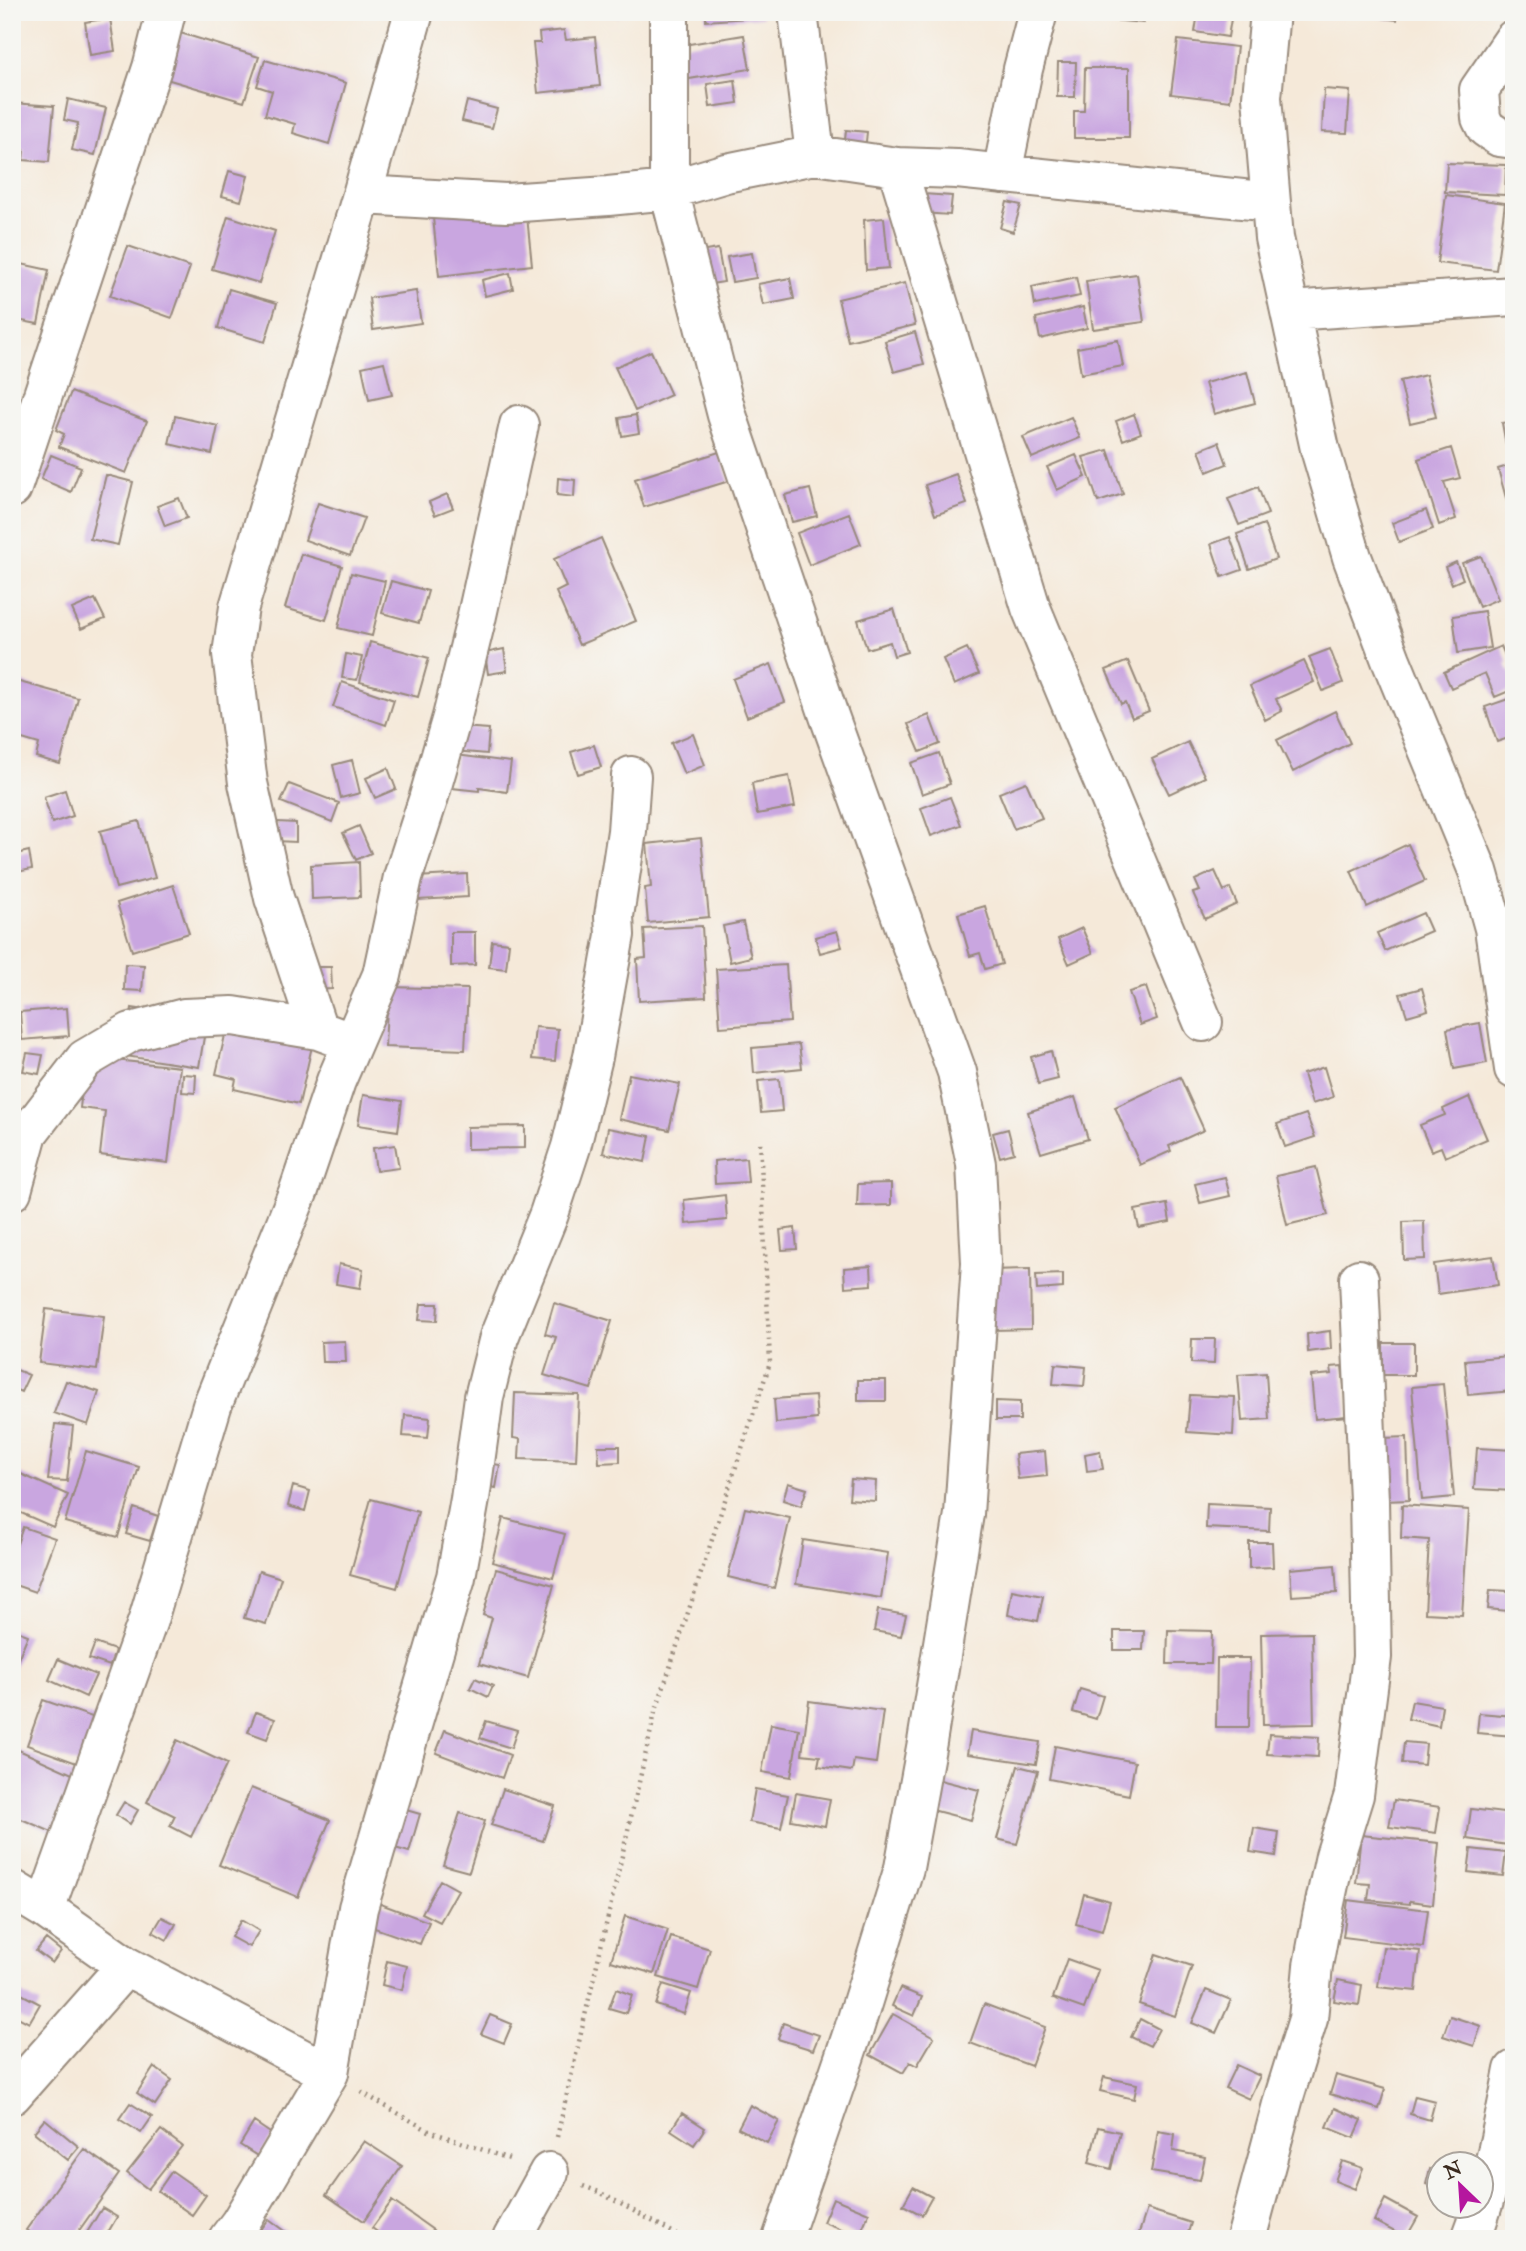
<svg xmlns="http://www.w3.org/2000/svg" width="1526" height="2251" font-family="'IM FELL Double Pica',serif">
<rect width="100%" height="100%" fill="#f6f6f2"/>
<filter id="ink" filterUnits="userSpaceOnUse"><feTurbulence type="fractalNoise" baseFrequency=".0143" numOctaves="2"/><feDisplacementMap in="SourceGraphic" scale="14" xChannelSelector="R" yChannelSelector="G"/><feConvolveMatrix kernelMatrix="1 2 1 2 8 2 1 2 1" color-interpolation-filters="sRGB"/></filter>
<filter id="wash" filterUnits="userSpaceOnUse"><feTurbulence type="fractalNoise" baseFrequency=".00686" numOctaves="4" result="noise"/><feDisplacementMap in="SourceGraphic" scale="28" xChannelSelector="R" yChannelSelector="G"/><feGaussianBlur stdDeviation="1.57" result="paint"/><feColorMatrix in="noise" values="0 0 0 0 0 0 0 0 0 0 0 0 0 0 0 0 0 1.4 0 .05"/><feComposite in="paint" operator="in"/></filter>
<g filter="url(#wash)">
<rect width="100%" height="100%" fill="#f5e9d9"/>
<g id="blocks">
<path fill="#c9a6e0" d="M577,12H619V17L577,14Z
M706,12H762V17L706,21Z
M1112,12H1144L1143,23L1112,20Z
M1351,12H1398L1397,20L1350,14Z
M1198,13L1231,19L1228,37L1195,32Z
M110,18L115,51L90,55L85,22Z
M564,30L566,40L595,37L600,86L538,93L533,43H540L539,33Z
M177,32L259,57L244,102L163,78Z
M744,35L750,69L683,80L677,46Z
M1178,40L1237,47L1230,101L1171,94Z
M265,60L346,83L329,144L293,133L295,124L265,115L272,91L257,86Z
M1058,62H1076L1075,97H1057Z
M1085,68H1129V138H1074V111H1084Z
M735,80L738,103L710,107L707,84Z
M1324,89L1350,91L1347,133L1322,132Z
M68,99L106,108L95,155L72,150L78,123L64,120Z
M467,101L497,109L492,128L462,121Z
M12,103L54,106L49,162L23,160L24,150L12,149Z
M846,130L867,132L864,160L843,158Z
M1447,163L1506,165L1505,195L1445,192Z
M229,171L248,176L241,201L222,196Z
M923,194L952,196L950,215L922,213Z
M1446,195L1505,203L1496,270L1437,263Z
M525,197L532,265L439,276L432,208Z
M1007,202L1021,205L1013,232L1000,228Z
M228,216L275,231L259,283L212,269Z
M884,218L889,268L866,270L864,220Z
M128,246L190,267L172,318L110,296Z
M718,249L724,282L704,285L699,252Z
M752,253L756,278L732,282L727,257Z
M12,262L49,270L38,324L12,319Z
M510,273L513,289L485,296L482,280Z
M1137,274L1144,322L1093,329L1086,281Z
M1076,277L1080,296L1035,305L1032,287Z
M790,278L794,299L763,305L758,284Z
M905,283L915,325L848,341L838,299Z
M229,289L277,303L265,342L218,328Z
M416,291L421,323L373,330L369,298Z
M1083,307L1087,328L1040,339L1036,318Z
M915,332L924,364L894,372L885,341Z
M1118,340L1123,366L1081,374L1077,348Z
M651,351L671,395L635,411L615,367Z
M384,362L392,395L369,400L362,367Z
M1247,372L1255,403L1214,414L1205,383Z
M1426,375L1436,417L1410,423L1400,381Z
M71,392L147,421L126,473L59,447L64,434L56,430Z
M1134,414L1141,433L1123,440L1116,421Z
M636,415L639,433L622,436L619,418Z
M175,416L218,426L212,454L169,444Z
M1071,417L1080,438L1032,458L1023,437Z
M1514,421V448L1507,450L1502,423Z
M1219,442L1227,464L1207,472L1199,450Z
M1451,448L1460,478L1444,482L1456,519L1439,525L1418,459Z
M1108,450L1123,494L1098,502L1083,457Z
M719,452L729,481L644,507L635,479Z
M51,455L81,467L71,492L41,479Z
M1076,455L1086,477L1057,490L1047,467Z
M1514,464V504L1508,505L1498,469Z
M956,474L967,504L935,515L925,485Z
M106,475L133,482L118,545L90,539Z
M558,478L575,480L574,497L557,495Z
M1258,487L1268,514L1239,525L1228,499Z
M810,489L817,516L792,522L785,495Z
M447,494L453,508L435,515L429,502Z
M179,498L187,518L165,526L157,506Z
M318,503L364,518L350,556L305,540Z
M1426,510L1433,529L1399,542L1392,523Z
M849,513L861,544L809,565L797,533Z
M1264,524L1276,559L1249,569L1237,534Z
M1230,537L1242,570L1222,577L1211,544Z
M601,538L636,621L579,645L556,592L566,587L554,559Z
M301,554L342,566L326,620L285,608Z
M1481,556L1498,599L1479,607L1462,563Z
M1456,562L1463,579L1452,584L1445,567Z
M351,573L385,581L372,636L338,628Z
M391,581L428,591L419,623L382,613Z
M95,599L105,619L81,629L72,609Z
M894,609L907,652L894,656L890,642L867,649L858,620Z
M1484,611L1490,648L1458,653L1453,616Z
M370,642L429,658L418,697L360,682Z
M1501,646L1508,662L1506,664L1514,682V689L1495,697L1485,673L1451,688L1444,672Z
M967,648L979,674L954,685L943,659Z
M504,649L507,671L488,674L485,653Z
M1330,649L1343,683L1323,691L1309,657Z
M346,654L362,657L357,680L342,678Z
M1128,661L1149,711L1132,718L1125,702L1121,704L1106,670Z
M1304,661L1314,682L1276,699L1282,711L1265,720L1250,686Z
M771,664L785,702L747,717L733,679Z
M12,680L78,698L60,764L36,757L39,744L12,736Z
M342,682L394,700L386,725L333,707Z
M1514,697V736L1497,742L1485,707Z
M1335,711L1350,743L1293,772L1277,740Z
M929,715L940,744L920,752L908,724Z
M445,726L489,729L487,754L443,750Z
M693,734L705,765L684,774L671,743Z
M1188,742L1205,777L1169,794L1152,759Z
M594,745L601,767L578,774L571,752Z
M939,753L950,784L922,794L911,763Z
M456,755L511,762L507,792L479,788V791L452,788Z
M352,760L360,793L341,798L333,765Z
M388,768L396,789L375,798L366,778Z
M789,776L795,807L757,814L752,783Z
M1026,782L1042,818L1014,829L999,793Z
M289,784L339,803L332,822L281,802Z
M65,790L73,816L52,823L44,797Z
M950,797L961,825L931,836L921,808Z
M139,821L155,878L116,888L100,831Z
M277,822L296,823V842L276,841Z
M359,826L371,853L356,860L343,833Z
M701,838L709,917L648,923L645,888L651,887L647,844Z
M1408,844L1425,881L1367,907L1351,871Z
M29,851L32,869L12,873V855Z
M359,862L360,897L312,899L311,865Z
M1215,871L1224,891L1230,888L1237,904L1205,919L1193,893L1200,891L1195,880Z
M467,874L468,897L418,900L417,877Z
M173,885L189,933L132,951L117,903Z
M985,906L1002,964L985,969L980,953L970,956L958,914Z
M1423,913L1431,931L1385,951L1377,933Z
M743,922L751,957L730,962L723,926Z
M702,926L706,997L639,1001L637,959L646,958L644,929Z
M1082,928L1093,953L1069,964L1058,939Z
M837,931L842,947L820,953L815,937Z
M451,932H475V965L451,966Z
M492,941L509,943L506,969L489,967Z
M125,964L144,965L142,991L124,990Z
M786,965L790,1022L720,1027L716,969Z
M308,967H331L332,989L309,990Z
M388,987L468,989L465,1050L385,1047Z
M1146,987L1157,1019L1140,1025L1129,992Z
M1422,988L1428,1010L1407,1016L1400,994Z
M67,1008L69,1036L22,1040L20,1012Z
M132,1008L207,1019L199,1067L125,1056Z
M1480,1023L1487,1063L1454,1069L1447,1029Z
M227,1027L312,1046L299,1104L234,1089L236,1079L216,1074Z
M535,1027L558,1029L555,1061L532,1059Z
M799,1044L802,1068L754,1073L752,1048Z
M1051,1051L1058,1079L1038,1084L1031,1057Z
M27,1053L43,1055L39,1074L23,1071Z
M86,1057L180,1067L168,1163L100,1155L105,1111L80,1108Z
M1324,1067L1333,1097L1312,1104L1303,1074Z
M183,1074L196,1075L195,1093L182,1092Z
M629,1074L680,1084L669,1130L619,1119Z
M1180,1077L1204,1130L1169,1146L1171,1151L1140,1165L1115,1107Z
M779,1079L782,1111L761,1113L758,1081Z
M363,1095L402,1101L398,1131L358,1125Z
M1075,1097L1088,1139L1041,1153L1028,1112Z
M1469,1097L1487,1139L1445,1157L1441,1147L1431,1151L1420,1125L1445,1115L1443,1109Z
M1306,1114L1315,1137L1285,1147L1277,1124Z
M525,1126V1148L467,1149V1127Z
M608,1128L650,1136L645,1162L603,1153Z
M1008,1129L1014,1153L1000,1157L993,1133Z
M395,1145L399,1168L376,1171L373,1148Z
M746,1158L748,1182L715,1184L714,1161Z
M1316,1167L1328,1215L1287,1225L1276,1176Z
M1225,1177L1230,1196L1200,1203L1195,1184Z
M891,1183V1205L857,1206L858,1184Z
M725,1195L727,1220L686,1224L684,1200Z
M1167,1204L1170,1222L1139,1228L1135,1210Z
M1424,1221L1425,1259L1404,1260L1403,1222Z
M795,1228L797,1249L782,1250L780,1230Z
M1493,1256L1498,1285L1438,1294L1434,1264Z
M339,1264L363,1269L360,1288L336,1284Z
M871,1266L872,1285L845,1287L844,1268Z
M1030,1269L1031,1329L992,1330L991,1270Z
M1063,1274V1288L1037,1290L1036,1275Z
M554,1303L612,1321L591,1389L544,1375L556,1337L545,1334Z
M421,1304H438L437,1321L419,1320Z
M46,1309L104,1316L97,1370L39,1363Z
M1330,1331L1331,1349L1308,1352L1307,1334Z
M1192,1339H1215L1214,1364L1191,1363Z
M345,1341L346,1362H322L321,1342Z
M1383,1343H1414V1375H1383Z
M1508,1356L1512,1391L1468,1395L1465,1360Z
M1055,1364L1086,1367L1084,1386L1053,1384Z
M1342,1366L1347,1416L1315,1419L1311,1376L1332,1374L1331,1367Z
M12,1368L29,1375L21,1392L12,1388Z
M1266,1373L1269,1419L1242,1421L1238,1375Z
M858,1380H886V1401H858Z
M66,1381L99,1392L88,1425L54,1413Z
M1443,1384L1454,1497L1422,1500L1412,1387Z
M515,1393L579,1395L576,1461L519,1459L520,1439L513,1438Z
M1190,1395L1235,1397L1233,1435L1187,1432Z
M815,1396L817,1419L776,1423L774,1399Z
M996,1401L1020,1402V1420H996Z
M405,1415L430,1418L428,1438L403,1436Z
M55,1424L73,1426L67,1481L48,1480Z
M1407,1437L1409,1500L1385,1501L1383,1438Z
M598,1446H620V1462L599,1463Z
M1477,1448L1514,1450V1491L1474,1489Z
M86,1451L139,1467L118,1537L65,1522Z
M1045,1451L1047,1476L1018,1479L1015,1454Z
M1100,1451L1103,1469L1087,1471L1085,1454Z
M483,1462L500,1465L496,1488L478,1484Z
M12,1470L68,1495L53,1527L12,1509Z
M851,1479L876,1481L875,1501L849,1499Z
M788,1483L807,1489L801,1506L783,1500Z
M293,1486L310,1491L305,1511L288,1506Z
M371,1499L418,1512L397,1588L350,1575Z
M1207,1504L1270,1507L1269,1531L1206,1528Z
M1402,1505L1469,1510L1462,1615L1425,1613L1429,1540L1401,1538Z
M134,1508L158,1516L150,1541L126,1534Z
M745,1508L790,1518L774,1588L728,1577Z
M503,1518L565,1534L553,1578L492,1562Z
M23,1527L55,1538L35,1592L12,1584V1558Z
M803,1540L888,1553L881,1598L796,1584Z
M1249,1542H1272L1273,1567L1249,1568Z
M1510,1564H1514V1583H1509Z
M1335,1565L1337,1593L1292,1596L1290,1569Z
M496,1569L554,1585L528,1678L479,1664L492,1618L483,1615Z
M259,1571L281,1578L266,1624L244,1618Z
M1012,1590L1043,1596L1038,1621L1008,1615Z
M1490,1590L1509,1591L1508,1611L1488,1609Z
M878,1610L906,1615L901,1636L874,1631Z
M12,1629L28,1635L12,1673Z
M1168,1630L1212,1631L1211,1664H1167Z
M1114,1631H1144L1143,1650H1114Z
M1312,1633L1314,1724L1263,1725L1261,1634Z
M95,1643L115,1650L110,1666L89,1659Z
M1217,1658H1250L1249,1727H1216Z
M58,1659L96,1675L86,1697L49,1680Z
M475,1678L493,1686L488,1697L470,1688Z
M1080,1689L1103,1696L1096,1719L1073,1712Z
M43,1700L98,1719L82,1765L27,1745Z
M809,1701L883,1711L876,1763L854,1760L852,1771L818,1766L820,1756L802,1754Z
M1412,1701L1442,1706L1439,1726L1408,1719Z
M256,1712L275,1719L267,1739L248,1732Z
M1479,1713L1514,1716V1736L1477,1733Z
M486,1721L517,1730L511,1748L480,1738Z
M771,1724L799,1729L791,1777L762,1772Z
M445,1730L510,1755L502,1778L436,1753Z
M971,1731L1040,1742L1036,1764L967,1754Z
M1269,1734L1319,1737L1318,1757L1267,1754Z
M177,1740L227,1764L191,1837L170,1826L175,1816L147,1802Z
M1404,1742L1426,1744L1424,1765L1402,1763Z
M1055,1746L1135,1762L1129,1795L1049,1779Z
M12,1747L79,1777L54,1833L12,1815Z
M1018,1766L1038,1771L1017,1844L997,1839Z
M940,1780L979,1790L971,1820L932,1810Z
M251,1788L330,1820L298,1897L219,1865Z
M503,1789L555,1806L543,1841L491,1825Z
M755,1789L788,1795L781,1828L749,1822Z
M796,1793L830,1799L825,1826L791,1820Z
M1394,1800L1440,1807L1436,1833L1389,1827Z
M124,1802L138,1810L130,1824L116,1815Z
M399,1808L420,1814L409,1852L388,1846Z
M1471,1809L1512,1814L1508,1845L1467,1839Z
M460,1813L485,1821L469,1872L443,1865Z
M1254,1828L1279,1832L1276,1856L1250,1852Z
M1361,1835L1439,1843L1433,1904L1410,1901V1904L1368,1900L1370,1884L1356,1883Z
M1471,1849L1506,1853L1503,1876L1468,1872Z
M440,1880L458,1890L440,1922L422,1913Z
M1084,1894L1110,1901L1102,1931L1076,1924Z
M1348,1900L1428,1910L1423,1947L1343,1937Z
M378,1903L429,1922L420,1944L369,1926Z
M625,1916L668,1930L654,1974L611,1961Z
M162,1917L176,1924L167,1940L153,1932Z
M241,1920L259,1931L249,1947L231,1937Z
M671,1937L710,1949L698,1989L658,1977Z
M46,1939L61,1951L52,1963L36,1951Z
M1383,1947L1420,1951L1416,1991L1378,1987Z
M1156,1954L1192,1966L1175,2016L1139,2004Z
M1067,1959L1098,1970L1084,2009L1053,1998Z
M387,1961L407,1966L402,1990L382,1985Z
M1338,1980L1362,1985L1359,2005L1334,2001Z
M663,1984L691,1993L684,2014L656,2005Z
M900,1988L922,1997L914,2016L892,2006Z
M12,1989L40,2004L29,2023L12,2014Z
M616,1989L632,1995L626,2013L609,2008Z
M1206,1990L1231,2000L1216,2033L1192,2023Z
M984,2004L1045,2027L1031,2066L970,2043Z
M893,2014L934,2037L917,2066L910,2062L903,2073L870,2055Z
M490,2015L512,2024L504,2043L481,2034Z
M1450,2016L1481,2026L1474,2046L1443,2036Z
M1140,2019L1159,2029L1150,2046L1131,2037Z
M783,2023L819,2035L813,2050L778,2039Z
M1236,2065L1260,2076L1249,2099L1225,2088Z
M154,2067L172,2080L155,2105L137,2093Z
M1336,2075L1385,2089L1379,2109L1330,2094Z
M1104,2077L1137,2084L1134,2099L1100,2091Z
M1415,2096L1435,2101L1430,2120L1410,2114Z
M130,2103L152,2117L141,2133L119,2119Z
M750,2105L779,2121L767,2143L738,2128Z
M1335,2108L1362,2120L1354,2138L1327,2127Z
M682,2113L705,2128L694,2145L671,2130Z
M45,2119L79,2147L68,2160L34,2132Z
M254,2122L273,2135L259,2157L240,2145Z
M1098,2127L1120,2132L1111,2169L1089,2163Z
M161,2130L182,2146L148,2189L127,2173Z
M1158,2131L1175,2134L1173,2151L1205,2157L1200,2180L1151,2172Z
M364,2141L402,2166L364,2221L326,2195Z
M84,2149L119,2174L73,2239H39L26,2230Z
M1514,2156V2192L1500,2187Z
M1342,2161L1363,2168L1355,2189L1335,2181Z
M1430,2169L1438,2171V2188L1426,2184Z
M172,2171L206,2195L192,2215L158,2191Z
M913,2187L932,2197L922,2215L903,2205Z
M833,2198L869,2213L859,2236L823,2222Z
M1385,2199L1418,2217L1406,2238L1374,2221Z
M392,2201L433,2230L427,2239H387L372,2228Z
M102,2208L117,2217L104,2239H83Z
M1147,2209L1191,2223L1186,2239H1137Z
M269,2219L296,2239H254Z"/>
</g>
</g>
<g filter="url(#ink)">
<use href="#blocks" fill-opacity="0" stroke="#988a7c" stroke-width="2"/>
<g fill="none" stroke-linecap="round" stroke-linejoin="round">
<g stroke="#988a7c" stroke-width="42">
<path id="street" d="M669,12V190L727,415L829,716L957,1072L976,1164L981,1263L964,1514L927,1742L904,1868L854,2029L782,2239
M798,12L815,155
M1270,12L1262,97L1274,238L1320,449L1352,557L1391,660L1478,871L1494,928L1514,1069
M1514,39L1479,90L1481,118L1486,128L1499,137L1514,139
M897,167L1031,608L1203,1022
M1002,174L1023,69L1038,12
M362,195L506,203L608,196L669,190L726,173L815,155L897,167L957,169L1271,202
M1290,311L1514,296
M12,488L152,68L166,12
M318,1030L274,898L248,783L232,654L239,607L362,195L414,12
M12,1191L28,1133L85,1059L131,1032L184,1018L233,1016L318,1030L337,1037
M12,1889L45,1909L126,1966L329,2073
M45,1909L148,1620L212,1406L299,1190L336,1081L382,975L403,877L428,800L452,717L476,620L519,425
M12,2095L126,1966
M228,2239L240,2223L329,2073L358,1908L456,1577L470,1499L484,1397L499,1337L549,1214L571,1147L593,1057L615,935L614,916L627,831L631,776
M512,2239L549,2172
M1246,2239L1284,2097L1308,2019L1313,1966L1322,1917L1335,1856L1354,1795L1372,1657L1369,1500L1359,1279
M1471,2239C1492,2185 1503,2126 1514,2070"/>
</g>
<path stroke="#988a7c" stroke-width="4.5" stroke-dasharray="2 5" stroke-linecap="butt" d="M361,2092L429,2131L512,2160
M557,2137L655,1713L770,1363L760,1138
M583,2186L599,2192L685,2239"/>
<use href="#street" stroke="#fff" stroke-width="38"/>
</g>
</g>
<rect width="1526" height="2251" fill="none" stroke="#f6f6f2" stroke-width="42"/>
<g transform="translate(1460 2185) rotate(335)"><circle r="33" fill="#f6f6f2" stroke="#aba49d" stroke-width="2"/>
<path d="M0-5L12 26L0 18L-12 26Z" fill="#b5179e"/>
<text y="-10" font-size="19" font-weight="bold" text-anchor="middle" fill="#3b2a1e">N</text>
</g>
</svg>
